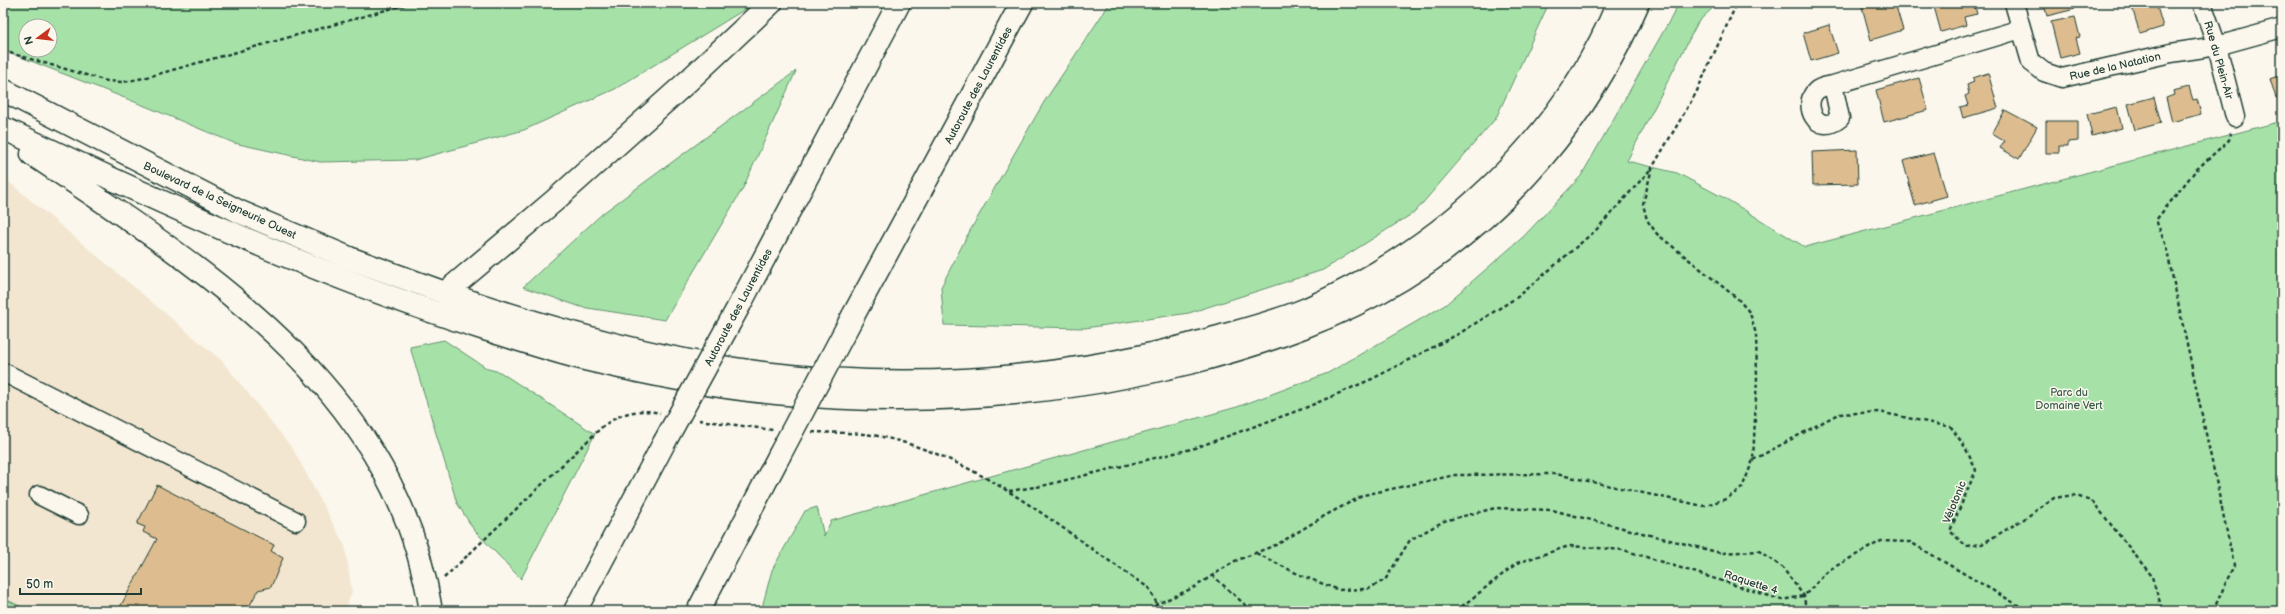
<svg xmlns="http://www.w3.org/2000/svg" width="2285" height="614" font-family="'Balsamiq Sans',sans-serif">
<rect width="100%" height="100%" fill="#fbf7ec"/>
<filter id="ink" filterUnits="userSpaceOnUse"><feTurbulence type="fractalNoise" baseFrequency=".025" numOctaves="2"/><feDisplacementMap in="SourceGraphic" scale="8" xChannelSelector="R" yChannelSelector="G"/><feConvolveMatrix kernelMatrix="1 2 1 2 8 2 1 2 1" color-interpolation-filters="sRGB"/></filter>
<g filter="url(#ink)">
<path fill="#f2e6d0" d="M3,177L222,361L293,449L345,546L352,592L344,611H28L3,600Z"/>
<path fill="#a6e2a8" stroke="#62906e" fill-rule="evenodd" d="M3,3H751L747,8L615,89L524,130L415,160L320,162L234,143L145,106L3,50ZM26,26H50V50H26Z
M1110,3H1549L1496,118L1415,212L1323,270L1189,313L1085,328L944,325L941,287L967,236L1044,102Z
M1677,3H1718L1698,22L1627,161L1677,173L1728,200L1805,247L2282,121V611H761L772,570L805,511L817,507L824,536L831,521L1237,407L1328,373L1445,305L1523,237L1581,176L1675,11Z
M796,71L743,188L665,320L581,307L523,287L603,213Z
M444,340L488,369L500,372L595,434L521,579L474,530L457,503L410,347Z
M3,598L30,611H3Z"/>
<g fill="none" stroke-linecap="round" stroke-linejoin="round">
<path stroke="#5b929e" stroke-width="5" d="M1551,611H1563"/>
</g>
<path fill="#ddbd90" stroke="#1f3d34" d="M1861,3H1895L1903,30L1871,40Z
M1933,3H1974L1977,14L1964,17L1966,25L1941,32Z
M2044,3H2073L2075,9L2047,16Z
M2135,3H2156L2163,27L2140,34L2131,4Z
M2075,17L2080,37L2076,38L2080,53L2060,58L2051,22Z
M1829,25L1838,53L1811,61L1803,33Z
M2282,71V97L2276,98L2270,79L2280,76L2279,72Z
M1988,73L1998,108L1963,118L1960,107L1968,105L1965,96L1969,94L1967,85L1974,82L1973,78Z
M1919,78L1928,110L1884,122L1876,90Z
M2189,87L2193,100L2197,99L2201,114L2172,122L2166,98L2174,95L2173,91Z
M2154,97L2161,123L2135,130L2128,104Z
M2117,107L2122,128L2092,136L2087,114Z
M2005,110L2037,127L2019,159L2000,148L2004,141L1992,134Z
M2046,121H2078V141L2068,142V146H2059V153H2046Z
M1857,150L1858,184L1813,185L1812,152Z
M1934,153L1947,196L1915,205L1903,161Z
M157,485L274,545L271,551L283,558L271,587L258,590L249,607L257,611H123L119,609L157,539L143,532L145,527L137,524Z"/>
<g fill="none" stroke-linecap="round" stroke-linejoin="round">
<g stroke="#1f3d34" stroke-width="21">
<path id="minor" d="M2014,3L2031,62L2044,72L2062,78L2171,53L2217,46L2282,28
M2202,3L2217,46L2235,117
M1833,85L2021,29
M1833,85L1840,118C1816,138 1802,103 1816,91C1820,87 1828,86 1833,85Z
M3,372L296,521
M39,495L79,515"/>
</g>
<g stroke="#1f3d34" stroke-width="25">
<path id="major" d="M3,90L240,212L349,258L445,293"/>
</g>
<g stroke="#1f3d34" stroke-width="25">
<path id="highway" d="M3,128C162,203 320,277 488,330C520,340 552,351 585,359C648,374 712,387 776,393C917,407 1059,396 1197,361C1268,342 1338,318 1402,279C1506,215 1590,116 1638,3
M32,154C205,270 396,387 431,611
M445,293C548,329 653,359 762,373C912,391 1065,380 1211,339C1243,330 1276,322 1307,309C1442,248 1561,142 1618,3
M445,293L554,201L687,82L771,3
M740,304L899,3
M853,316L1022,3
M575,611L664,443
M698,611L779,456"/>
</g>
<path stroke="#1f3d34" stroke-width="2.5" stroke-dasharray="4 3" stroke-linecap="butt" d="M3,51L107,81L123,82L144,78L411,3
M699,420L773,430
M812,432C837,433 863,432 887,438C988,462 1064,533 1149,588L1157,604
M1753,460L1838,414L1879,412L1951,427L1965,447L1976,470L1950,531L1966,546L1982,544L2024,519L2054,498L2074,495L2093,502L2151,575L2163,611
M1009,491L1042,486L1195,448L1305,408L1372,379L1460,333L1519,296L1596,230L1651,169
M1256,553L1300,575L1339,590L1367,589L1385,580L1410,540L1444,521L1495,508L1552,510L1721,553L1759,551L1782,567L1804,596L1806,611
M1212,575L1252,611
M444,578L602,427C620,413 638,408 660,413
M1150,611L1157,604L1193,588L1235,561L1278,544L1326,515L1364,495L1455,475L1556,474L1703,506L1726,499L1742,488L1753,460L1757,377L1756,334L1750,313L1738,299L1657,234L1647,220L1643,204L1652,168L1696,93L1737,3
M1456,611L1517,563L1569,546L1624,550L1782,600L1804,596L1829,570L1881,541L1910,542L2028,611
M2213,611L2234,565L2166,246L2156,220L2196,170L2229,140L2231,133"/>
<use href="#minor" stroke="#fbf7ec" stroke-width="18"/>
<use href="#major" stroke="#fbf7ec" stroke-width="22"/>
<use href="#highway" stroke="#fbf7ec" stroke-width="22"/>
<g stroke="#1f3d34" stroke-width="25" stroke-linecap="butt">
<path id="highway-bridge" d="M664,443L740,304
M779,456L853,316"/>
</g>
<use href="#highway-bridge" stroke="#fbf7ec" stroke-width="22"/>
</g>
</g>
<g text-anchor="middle" stroke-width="3" stroke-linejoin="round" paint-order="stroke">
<g font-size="11" fill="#1f3d34" stroke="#fbf7ec">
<text transform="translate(2219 60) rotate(74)" y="4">Rue du Plein-Air</text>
<text transform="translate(2115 66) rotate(-13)" y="4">Rue de la Natation</text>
<text transform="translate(978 85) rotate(-62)" y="4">Autoroute des Laurentides</text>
<text transform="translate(220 200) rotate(25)" y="4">Boulevard de la Seigneurie Ouest</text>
<text transform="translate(738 307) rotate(-62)" y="4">Autoroute des Laurentides</text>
<text transform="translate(1954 502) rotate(-68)" y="4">Vélotonic</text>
<text transform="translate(1751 582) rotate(18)" y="4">Raquette 4</text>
</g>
<g font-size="11" fill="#3a5e4b" stroke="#fbf7ec">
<text x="2069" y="396">Parc du<tspan x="2069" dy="13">Domaine Vert</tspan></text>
</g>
</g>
<rect width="2285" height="614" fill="none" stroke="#fbf7ec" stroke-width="16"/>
<rect x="8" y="8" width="2269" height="598" fill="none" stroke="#1f3d34" stroke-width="1.5" filter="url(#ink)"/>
<g transform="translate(38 38) rotate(255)"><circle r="19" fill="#fbf7ec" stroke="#a3ada2"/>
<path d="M0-3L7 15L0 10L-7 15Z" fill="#c8321e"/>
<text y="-6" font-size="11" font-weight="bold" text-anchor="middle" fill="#1f3d34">N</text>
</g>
<path d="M20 588v6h121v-6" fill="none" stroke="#1f3d34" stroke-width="2"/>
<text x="26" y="588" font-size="12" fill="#1f3d34" stroke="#fbf7ec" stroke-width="3" paint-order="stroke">50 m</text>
</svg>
